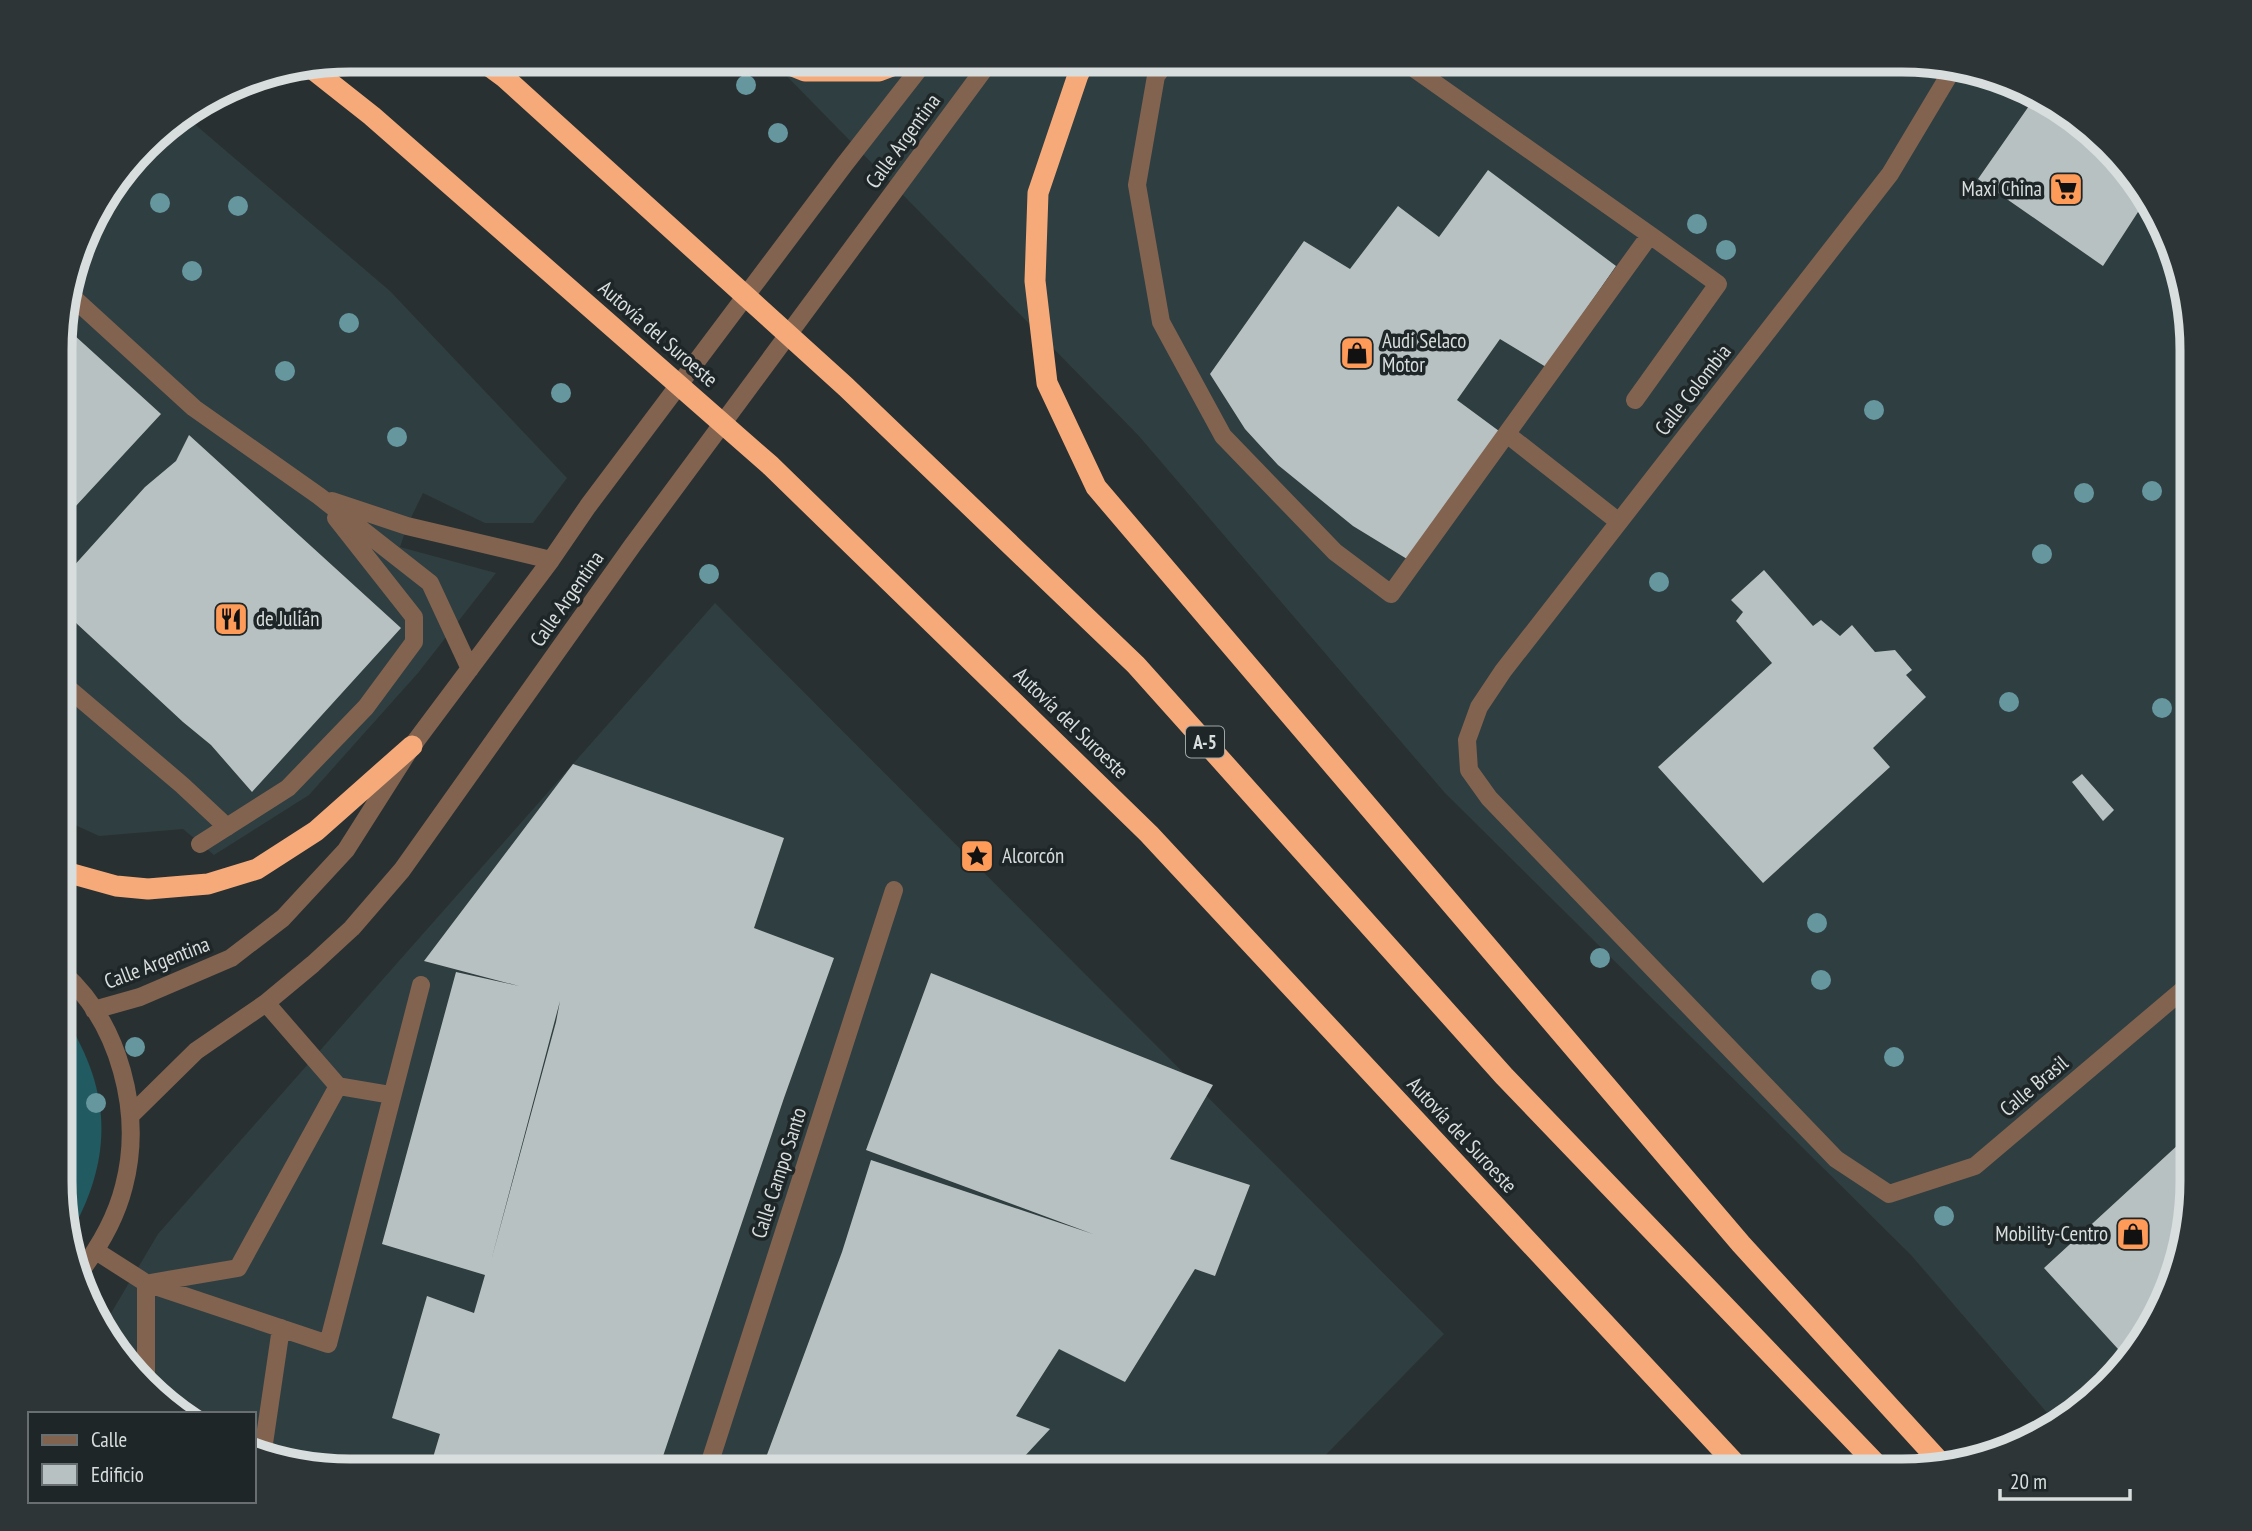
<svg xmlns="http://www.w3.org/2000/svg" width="2252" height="1531" font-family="'PT Sans Narrow',sans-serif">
<rect width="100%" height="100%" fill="#293031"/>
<path fill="#2f3e40" d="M771,60H1921L1996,75L2079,119L2154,205L2192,331V1200L2177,1275L2133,1358L2055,1422L1911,1255L1445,793L1138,435Z
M184,115L390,291L567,478L533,523H485L423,493L407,526L400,547L496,573L418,673L309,795L214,855L183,829L99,836L62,819V312L90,221L158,132Z
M715,603L1444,1334L1310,1471H331L254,1455V1414H177L173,1412L101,1330L158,1234Z"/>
<path fill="#215a61" d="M62,1013C113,1090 114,1159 68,1238L62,1219Z"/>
<path fill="#b8c1c2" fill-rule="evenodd" d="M2036,96L2079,119L2154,205L2161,228L2138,212L2103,266L1978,179Z
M1488,170L1616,266L1546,367L1500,339L1457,400L1499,431L1407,559L1353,526L1278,465L1245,429L1210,374L1304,241L1350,269L1398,206L1439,237Z
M62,324L161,414L62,521Z
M189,435L401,628L252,792L211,745L183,722L62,610V579L145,487L176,461Z
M1764,570L1813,626L1821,620L1840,636L1852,625L1875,652L1895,650L1912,670L1906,675L1926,697L1873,748L1890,767L1763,883L1658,767L1772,663L1736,621L1743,612L1731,600Z
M573,764L784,838L754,928L834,958L784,1098L658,1471H429L440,1434L392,1418L427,1296L474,1313L485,1275L382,1244L456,972L519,986L424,961ZM560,1001L556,1022L491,1261Z
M2082,774L2114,810L2103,821L2072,782Z
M931,973L1213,1085L1170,1159L1250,1185L1215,1276L1195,1269L1125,1382L1059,1349L1016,1416L1050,1429L1011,1471H761L842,1252L871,1160L1093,1234L866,1150Z
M2192,1132V1200L2177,1275L2133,1358L2129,1361L2044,1268Z"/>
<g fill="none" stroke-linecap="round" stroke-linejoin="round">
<path stroke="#826350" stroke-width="18" d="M1168,60L1156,76L1137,185L1161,322L1223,436L1335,552L1391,594L1650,235L1718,284L1635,400
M1402,60L1650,235
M1954,67L1890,174L1503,671L1479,707L1467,740L1469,770L1489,798L1836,1159L1889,1194L1975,1166L2192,982
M68,293L194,408L319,496L430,583L470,669
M1508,435L1619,522
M332,501L407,526L551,560
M62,683L182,785L227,827
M200,844L288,788L366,707L414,642V617L336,518
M62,972C120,1023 143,1113 124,1186C116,1218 100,1246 80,1272
M266,1003L338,1086L391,1095
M94,1010L140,997L231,958L283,918L346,850L412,746L551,560L588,506L844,165L926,60
M130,1116L196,1051L266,1003L313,964L352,928L402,870L632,546L991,60
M96,1251L146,1283V1380
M146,1283L328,1344L421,985
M150,1283L238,1268L338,1086
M262,1457L281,1328
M707,1471L894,890"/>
<path stroke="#f6aa7a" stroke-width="21" d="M481,60L504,77L846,387L1136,665L1504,1076L1883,1471
M778,60L805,71H879L908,60
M1085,60L1078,75L1038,193L1035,281L1047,383L1096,487L1741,1244L1941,1463
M310,67L372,116L771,466L1149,834L1742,1471
M62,871L116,886L148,889L208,884L257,869L316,831L412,746"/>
</g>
<g fill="#66979f">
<circle cx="746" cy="85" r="10"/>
<circle cx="778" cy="133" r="10"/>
<circle cx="160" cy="203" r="10"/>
<circle cx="238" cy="206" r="10"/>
<circle cx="1697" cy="224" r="10"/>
<circle cx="1726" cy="250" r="10"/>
<circle cx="192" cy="271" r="10"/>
<circle cx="349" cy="323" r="10"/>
<circle cx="285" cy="371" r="10"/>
<circle cx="561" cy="393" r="10"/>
<circle cx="1874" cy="410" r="10"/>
<circle cx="397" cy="437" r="10"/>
<circle cx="2152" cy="491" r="10"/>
<circle cx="2084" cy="493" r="10"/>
<circle cx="2042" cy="554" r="10"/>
<circle cx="709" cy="574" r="10"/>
<circle cx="1659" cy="582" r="10"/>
<circle cx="2009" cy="702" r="10"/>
<circle cx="2162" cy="708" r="10"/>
<circle cx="1817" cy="923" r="10"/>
<circle cx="1600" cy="958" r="10"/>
<circle cx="1821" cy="980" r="10"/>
<circle cx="135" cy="1047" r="10"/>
<circle cx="1894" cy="1057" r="10"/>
<circle cx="96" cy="1103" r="10"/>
<circle cx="1944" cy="1216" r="10"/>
</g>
<defs>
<g id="supermarket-square" transform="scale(1.75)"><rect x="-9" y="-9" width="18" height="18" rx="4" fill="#fe9b59" stroke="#1f2627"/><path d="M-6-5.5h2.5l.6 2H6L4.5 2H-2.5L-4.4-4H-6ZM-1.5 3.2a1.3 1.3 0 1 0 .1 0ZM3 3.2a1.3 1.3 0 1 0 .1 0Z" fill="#111"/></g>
<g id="shop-square" transform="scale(1.75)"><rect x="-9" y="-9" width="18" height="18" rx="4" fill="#fe9b59" stroke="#1f2627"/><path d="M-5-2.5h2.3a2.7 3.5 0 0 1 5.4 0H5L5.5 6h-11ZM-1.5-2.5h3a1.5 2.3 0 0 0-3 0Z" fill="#111"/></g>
<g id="restaurant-square" transform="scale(1.75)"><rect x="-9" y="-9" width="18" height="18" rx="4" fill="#fe9b59" stroke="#1f2627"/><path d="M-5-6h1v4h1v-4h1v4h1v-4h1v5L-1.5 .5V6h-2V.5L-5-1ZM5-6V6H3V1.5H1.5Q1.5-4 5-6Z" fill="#111"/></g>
<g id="sight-square" transform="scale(1.75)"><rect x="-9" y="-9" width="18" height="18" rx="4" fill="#fe9b59" stroke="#1f2627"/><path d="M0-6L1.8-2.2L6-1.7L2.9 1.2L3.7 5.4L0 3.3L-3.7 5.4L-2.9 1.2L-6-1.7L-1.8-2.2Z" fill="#111"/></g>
</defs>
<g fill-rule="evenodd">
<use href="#supermarket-square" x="2066" y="189"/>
<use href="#shop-square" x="1357" y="353"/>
<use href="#restaurant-square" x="231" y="619"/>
<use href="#sight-square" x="977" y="856"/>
<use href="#shop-square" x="2133" y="1234"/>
</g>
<g text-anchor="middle" stroke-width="7" stroke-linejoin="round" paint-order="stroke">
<rect fill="#1f2627" stroke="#a0a6a6" stroke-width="2" x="1186" y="726.5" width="38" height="31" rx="5"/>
<g font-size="19" font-weight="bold" fill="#d8dddd">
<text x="1205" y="749">A-5</text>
</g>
<g font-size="21" fill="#d8dddd" stroke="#1f2627">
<text transform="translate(903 141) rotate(-54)" y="7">Calle Argentina</text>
<text transform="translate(658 334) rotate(41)" y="7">Autovía del Suroeste</text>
<text transform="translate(1693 390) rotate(-52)" y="7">Calle Colombia</text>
<text transform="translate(567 599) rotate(-55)" y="7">Calle Argentina</text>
<text transform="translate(1071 723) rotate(44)" y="7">Autovía del Suroeste</text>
<text transform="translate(157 963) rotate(-21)" y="7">Calle Argentina</text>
<text transform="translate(2034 1086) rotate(-40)" y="7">Calle Brasil</text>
<text transform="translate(1462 1135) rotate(47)" y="7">Autovía del Suroeste</text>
<text transform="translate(779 1173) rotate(-72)" y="7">Calle Campo Santo</text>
</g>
<g font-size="21" fill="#d8dddd" stroke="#1f2627" text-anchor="start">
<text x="2042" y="196" text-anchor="end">Maxi China</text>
<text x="1382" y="348">Audi Selaco<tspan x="1382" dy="24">Motor</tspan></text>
<text x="256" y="626">de Julián</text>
<text x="1002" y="863">Alcorcón</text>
<text x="2108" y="1241" text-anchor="end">Mobility-Centro</text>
</g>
</g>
<path d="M0 0H2252V1531H0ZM350 72H1902A278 278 0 0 1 2180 350V1181A278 278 0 0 1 1902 1459H350A278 278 0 0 1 72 1181V350A278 278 0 0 1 350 72Z" fill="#2e3536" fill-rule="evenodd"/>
<path fill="none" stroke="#d8dddd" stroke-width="9" d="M350 72H1902A278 278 0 0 1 2180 350V1181A278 278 0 0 1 1902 1459H350A278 278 0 0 1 72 1181V350A278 278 0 0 1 350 72Z"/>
<rect x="28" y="1412" width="228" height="91" fill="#1f2627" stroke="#696f70" stroke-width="2"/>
<rect x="42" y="1435" width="35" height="10" fill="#826350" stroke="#696f70" stroke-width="2"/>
<text x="91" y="1447" font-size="21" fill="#d8dddd">Calle</text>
<rect x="42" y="1464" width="35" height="21" fill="#b8c1c2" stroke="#696f70" stroke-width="2"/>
<text x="91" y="1482" font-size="21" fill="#d8dddd">Edificio</text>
<path d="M2000 1489v10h130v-10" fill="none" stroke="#d8dddd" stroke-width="3.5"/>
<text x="2010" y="1489" font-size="21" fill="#d8dddd" stroke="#1f2627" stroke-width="5" paint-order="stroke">20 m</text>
</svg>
